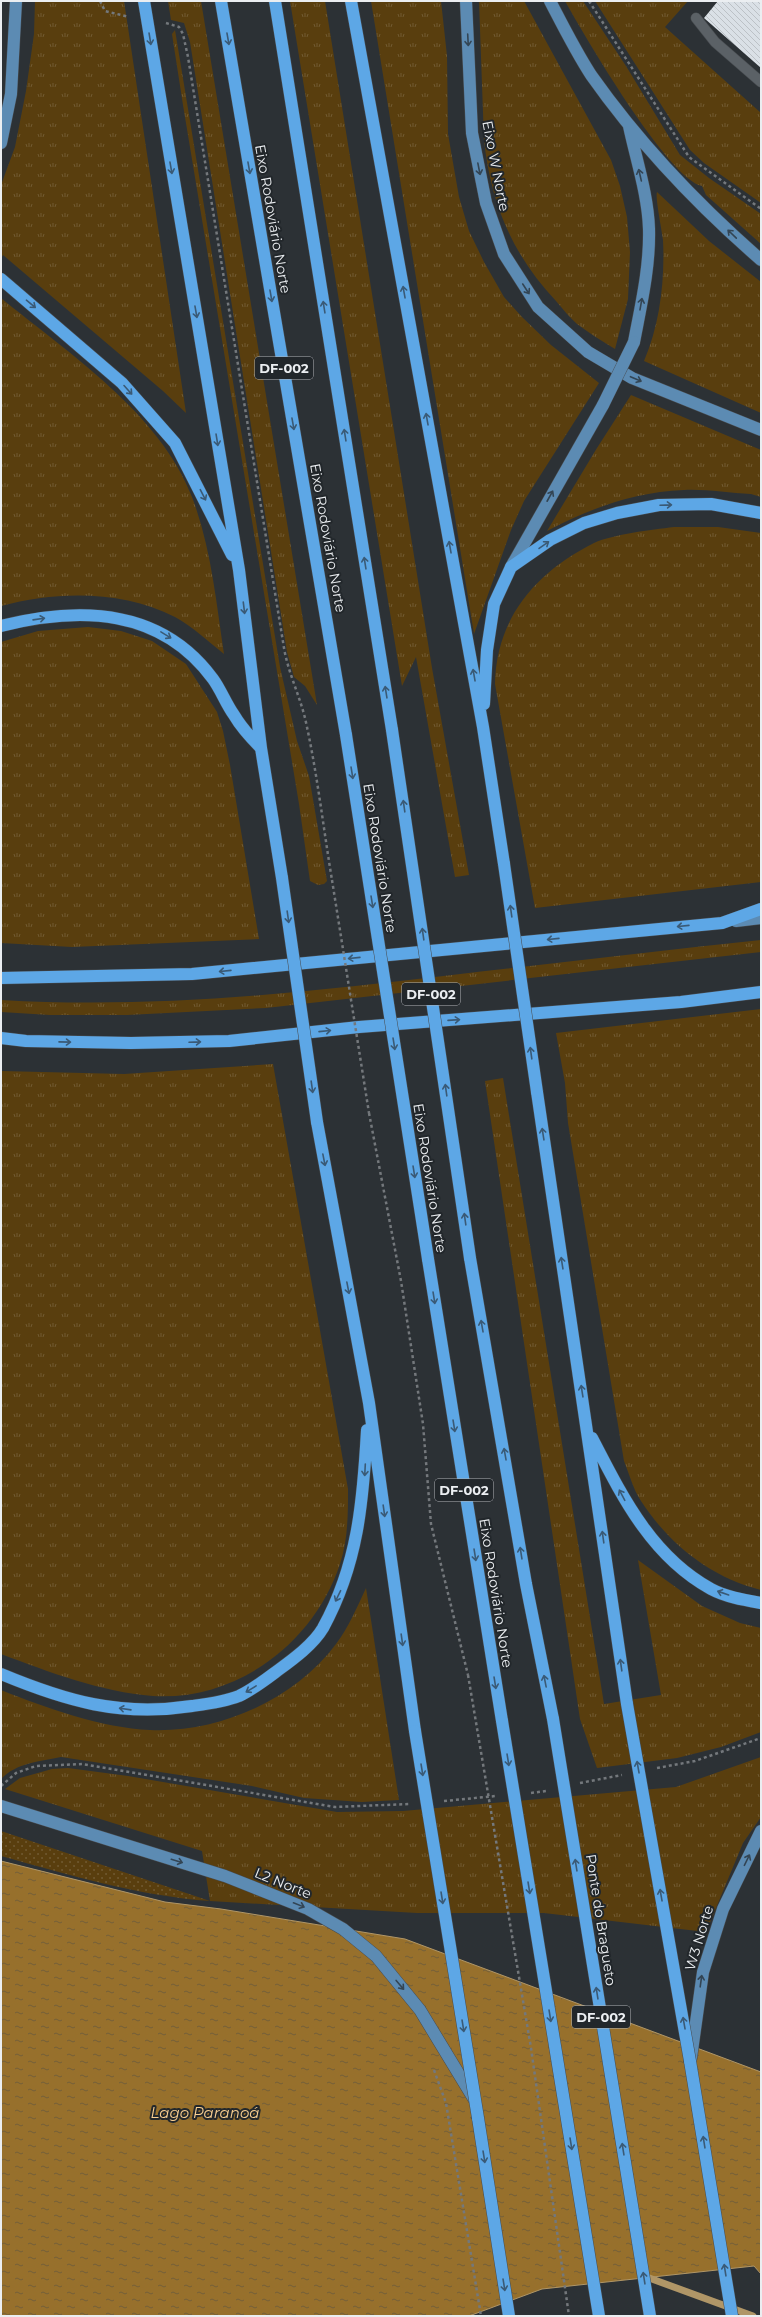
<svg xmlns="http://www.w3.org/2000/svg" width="762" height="2317" font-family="Montserrat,sans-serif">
<defs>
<pattern id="grass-tufts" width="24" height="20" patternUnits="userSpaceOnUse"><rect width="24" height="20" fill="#593e0e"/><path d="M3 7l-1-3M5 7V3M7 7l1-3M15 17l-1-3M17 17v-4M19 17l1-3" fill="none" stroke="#715a32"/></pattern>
<pattern id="park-dots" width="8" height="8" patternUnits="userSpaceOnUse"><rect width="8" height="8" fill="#593e0e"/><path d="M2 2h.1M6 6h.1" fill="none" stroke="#715a32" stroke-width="1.8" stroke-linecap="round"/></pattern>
<pattern id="water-ripples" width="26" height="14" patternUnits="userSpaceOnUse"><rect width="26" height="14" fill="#97702c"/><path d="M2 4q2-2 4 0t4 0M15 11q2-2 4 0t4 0" fill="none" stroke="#735e39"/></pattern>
<pattern id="building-back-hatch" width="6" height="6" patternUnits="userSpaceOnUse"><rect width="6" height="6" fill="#dae0e6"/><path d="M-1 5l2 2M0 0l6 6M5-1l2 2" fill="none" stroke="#bcc1c6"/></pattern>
</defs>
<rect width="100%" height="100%" fill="#2c3135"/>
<path fill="url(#grass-tufts)" d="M35,1H124L186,413L163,391L3,255L1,259V185L15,147L26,91L34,34Z
M168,1H201L317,705L305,686L294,677L287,652L190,42L184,23L171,20Z
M290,1H325L432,668L469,875L455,877L416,657L402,686Z
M371,1H441L447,56L448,134L459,197L469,231L484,262L504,297L522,317L551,345L599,383L524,501L511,530L474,634Z
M479,1H524L611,160L620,186L627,217L630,252L628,299L615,349C602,341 589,333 577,324C569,317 563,309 556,301C512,254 491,204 484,140Z
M565,1H583L626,66L680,155L709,178L761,214V244L706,195L702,186C668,179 584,35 565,1Z
M595,1H688L665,27L761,113V203L704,163L690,150Z
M175,30L280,667L297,741L309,776L327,881L324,884L318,885L310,881L299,804L183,105L172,34Z
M657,192L709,241L761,282V413L644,361C660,324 665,280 663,240C662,231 655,197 657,192Z
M1,298C68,353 160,413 192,497C211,547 216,601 224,654C209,642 192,626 175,617C122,590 57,591 1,606Z
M631,395L761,450V497L751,494C729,493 706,489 684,490C634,492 591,508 547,531L597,448Z
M674,527H718L761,533V882L535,908L495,684C496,618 536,572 594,543C614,534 651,530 674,527Z
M88,627L121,631L152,641L186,664L217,712L223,731L230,765L259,939L72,947L1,943V642L38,631Z
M761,940V952L266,1008L127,1015H50L1,1012V1000C152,1009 302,993 452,975C555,963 658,951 761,940Z
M761,1009V1590C710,1577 669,1544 641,1501C633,1489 629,1473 624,1461L568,1123L565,1083L556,1033Z
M273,1064L348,1489C348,1514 348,1540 340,1564C314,1643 237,1701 153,1696C101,1692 49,1672 1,1654V1071L124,1074Z
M503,1078L604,1704L661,1695L638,1560L702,1606L740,1623L761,1628V1732L721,1747L677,1758L597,1768L580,1719L485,1081Z
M366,1588L399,1800L362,1802L304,1798L252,1786L61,1757C41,1761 16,1763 1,1779V1690C46,1708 102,1728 150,1730C219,1733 294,1700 336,1644C349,1627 357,1607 366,1588Z
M761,1757V1817L743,1843L706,1932L544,1913H417L210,1901L202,1851L5,1789L20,1778L52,1769L68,1768L128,1776L337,1812L403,1811L676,1787Z"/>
<path fill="url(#park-dots)" d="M1,1831L210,1901C139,1896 69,1875 1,1856Z"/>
<path fill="url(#water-ripples)" stroke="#b09667" d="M1,1861L165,1902L221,1909L405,1939L761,2072V2274L754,2266L542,2289L469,2316H1Z"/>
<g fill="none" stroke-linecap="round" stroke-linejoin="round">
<path stroke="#b09667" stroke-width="7" d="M641,2275L753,2316"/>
</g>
<path fill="url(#building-back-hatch)" d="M718,1H761V68L704,18Z"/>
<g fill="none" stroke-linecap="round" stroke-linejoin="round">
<g stroke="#484c50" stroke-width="11">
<path id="lane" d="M696,18L715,42L761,82"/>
</g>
<g stroke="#484c50" stroke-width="13">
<path id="primary" d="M466,1L472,133L486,203L504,254L538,307L588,352L632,378L761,430
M550,1C563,26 576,52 591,75C639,143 699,206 761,260
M629,126C636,159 648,195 649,229C650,267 641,305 634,342
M1,143L11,94L16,1
M511,567L603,405
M736,921L761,918
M1,1806L225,1876L308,1909L343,1929L376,1956L420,2010L474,2099
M691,2058L703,1972L723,1909L761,1831"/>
</g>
<g stroke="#484c50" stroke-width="13">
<path id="highway" d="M144,1L239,570L261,748L282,878
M221,1L346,735
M275,1L392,730
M351,1L483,727L504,864
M1,279L122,383L175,443L232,555
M1,626C80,606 161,608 213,679C221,690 226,704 234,715C241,727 251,738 261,748
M484,704L487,650L494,604L511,567L550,540L584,523L617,513L659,505L711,504L761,513
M1,978L192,974L722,923L761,909
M1,1038L26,1041L131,1043L229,1041L359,1027L681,1002L761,992
M537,1092L627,1704
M317,1122L369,1403L415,1731
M470,1258L526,1584L553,1719
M428,1259L502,1721
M592,1438C622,1496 651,1556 711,1589C726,1597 744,1600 761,1603
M1,1674C66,1701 120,1717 192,1706C207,1704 224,1702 239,1696C252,1690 265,1680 277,1671C292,1660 313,1645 323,1628C358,1564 363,1502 367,1430
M690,2061L732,2316
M478,2118L509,2316"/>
</g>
<path stroke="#74787c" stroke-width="2.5" stroke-dasharray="3 3" stroke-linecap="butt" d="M100,1L105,11L129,17
M589,1L689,157L761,209
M166,23L179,27L183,34L188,57L284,648C288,672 299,694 305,718C317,771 323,826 332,880
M369,1113L401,1281L423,1424L431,1524L468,1675
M657,1768L695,1761L761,1738
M580,1783L622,1775
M1,1786L16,1773L36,1766L82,1764L335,1807L409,1804
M531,1793L546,1791
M444,1801L496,1796
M434,2070L446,2103L481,2316"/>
<use href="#lane" stroke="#5b6166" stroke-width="10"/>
<use href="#primary" stroke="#5c8bb3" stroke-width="12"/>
<use href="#highway" stroke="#5da7e6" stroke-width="12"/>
<g stroke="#484c50" stroke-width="13" stroke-linecap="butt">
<path id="primary-bridge" d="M603,405L634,342"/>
</g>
<g stroke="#484c50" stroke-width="13" stroke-linecap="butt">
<path id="highway-bridge" d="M392,730L470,1258
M346,735L428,1259
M504,864L537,1092
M282,878L317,1122
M627,1704L690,2061
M553,1719L650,2316
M502,1721L599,2316
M415,1731L478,2118"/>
</g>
<path stroke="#74787c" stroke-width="2.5" stroke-dasharray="3 3" stroke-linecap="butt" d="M332,880L369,1113
M468,1675L531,2048L569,2316"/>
<use href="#primary-bridge" stroke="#5c8bb3" stroke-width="12"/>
<use href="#highway-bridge" stroke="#5da7e6" stroke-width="12"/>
</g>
<defs><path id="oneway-shaft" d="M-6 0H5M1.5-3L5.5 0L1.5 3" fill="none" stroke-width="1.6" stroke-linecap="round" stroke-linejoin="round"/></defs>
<g stroke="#3a5a76">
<use href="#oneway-shaft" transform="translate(150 39) rotate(81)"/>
<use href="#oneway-shaft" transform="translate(228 39) rotate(80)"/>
<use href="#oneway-shaft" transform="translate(171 168) rotate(80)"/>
<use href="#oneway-shaft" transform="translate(249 168) rotate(80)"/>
<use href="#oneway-shaft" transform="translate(404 292) rotate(-100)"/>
<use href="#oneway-shaft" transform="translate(271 296) rotate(80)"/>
<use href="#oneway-shaft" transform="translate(31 304) rotate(40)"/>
<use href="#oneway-shaft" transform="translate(324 307) rotate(-99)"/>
<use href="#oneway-shaft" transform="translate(196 312) rotate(80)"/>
<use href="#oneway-shaft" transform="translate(128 390) rotate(48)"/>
<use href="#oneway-shaft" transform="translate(427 419) rotate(-100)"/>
<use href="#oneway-shaft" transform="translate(293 424) rotate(80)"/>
<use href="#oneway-shaft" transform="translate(345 435) rotate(-99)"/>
<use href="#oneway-shaft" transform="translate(217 440) rotate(81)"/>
<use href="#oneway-shaft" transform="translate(203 495) rotate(63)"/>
<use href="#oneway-shaft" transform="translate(666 505) rotate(-2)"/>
<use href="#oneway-shaft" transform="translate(544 545) rotate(-35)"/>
<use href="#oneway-shaft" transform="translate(450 547) rotate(-100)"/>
<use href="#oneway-shaft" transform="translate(365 563) rotate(-99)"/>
<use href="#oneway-shaft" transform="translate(244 608) rotate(83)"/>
<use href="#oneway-shaft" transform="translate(39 619) rotate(-8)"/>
<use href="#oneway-shaft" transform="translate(166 635) rotate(31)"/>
<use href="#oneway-shaft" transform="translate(474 675) rotate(-100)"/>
<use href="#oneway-shaft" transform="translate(386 692) rotate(-99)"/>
<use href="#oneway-shaft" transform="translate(352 773) rotate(81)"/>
<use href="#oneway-shaft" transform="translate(404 806) rotate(-98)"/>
<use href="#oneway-shaft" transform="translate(372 902) rotate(81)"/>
<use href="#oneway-shaft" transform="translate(511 911) rotate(-98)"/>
<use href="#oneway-shaft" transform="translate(288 917) rotate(82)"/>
<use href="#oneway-shaft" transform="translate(683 926) rotate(174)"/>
<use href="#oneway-shaft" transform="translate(423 934) rotate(-98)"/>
<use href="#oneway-shaft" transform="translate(553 939) rotate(174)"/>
<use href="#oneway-shaft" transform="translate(354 958) rotate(174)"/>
<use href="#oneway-shaft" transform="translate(225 971) rotate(174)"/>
<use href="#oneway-shaft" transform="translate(454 1020) rotate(-4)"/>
<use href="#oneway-shaft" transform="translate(325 1031) rotate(-6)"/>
<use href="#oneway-shaft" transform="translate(65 1042) rotate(1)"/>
<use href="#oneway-shaft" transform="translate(195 1042) rotate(-2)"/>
<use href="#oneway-shaft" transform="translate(394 1044) rotate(81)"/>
<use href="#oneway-shaft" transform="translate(531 1053) rotate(-98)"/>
<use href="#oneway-shaft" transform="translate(312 1087) rotate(82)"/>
<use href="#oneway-shaft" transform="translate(446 1090) rotate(-98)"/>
<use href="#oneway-shaft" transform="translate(543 1134) rotate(-99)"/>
<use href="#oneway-shaft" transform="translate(324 1160) rotate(79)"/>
<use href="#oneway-shaft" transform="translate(414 1172) rotate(81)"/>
<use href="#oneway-shaft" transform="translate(465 1219) rotate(-98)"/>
<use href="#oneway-shaft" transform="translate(562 1263) rotate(-99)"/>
<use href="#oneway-shaft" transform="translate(348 1288) rotate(79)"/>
<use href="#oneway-shaft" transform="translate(434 1298) rotate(81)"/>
<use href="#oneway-shaft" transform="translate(482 1326) rotate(-100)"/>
<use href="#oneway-shaft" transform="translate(582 1391) rotate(-99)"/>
<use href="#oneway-shaft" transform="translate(454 1426) rotate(81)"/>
<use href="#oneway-shaft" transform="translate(505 1454) rotate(-100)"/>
<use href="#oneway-shaft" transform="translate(365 1470) rotate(93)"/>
<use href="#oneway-shaft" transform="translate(622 1495) rotate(-118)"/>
<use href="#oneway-shaft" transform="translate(384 1511) rotate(82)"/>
<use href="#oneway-shaft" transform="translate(603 1537) rotate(-98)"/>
<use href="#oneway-shaft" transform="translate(521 1553) rotate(-99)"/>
<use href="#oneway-shaft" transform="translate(475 1555) rotate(81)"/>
<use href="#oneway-shaft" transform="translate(723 1593) rotate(-161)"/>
<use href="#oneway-shaft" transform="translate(338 1596) rotate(116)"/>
<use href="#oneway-shaft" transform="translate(402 1640) rotate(82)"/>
<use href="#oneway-shaft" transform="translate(621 1665) rotate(-98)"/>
<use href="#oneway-shaft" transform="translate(545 1681) rotate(-101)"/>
<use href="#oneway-shaft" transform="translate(495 1683) rotate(81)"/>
<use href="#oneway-shaft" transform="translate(251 1689) rotate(149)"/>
<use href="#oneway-shaft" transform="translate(125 1709) rotate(-172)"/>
<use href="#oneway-shaft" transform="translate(508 1760) rotate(81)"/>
<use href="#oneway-shaft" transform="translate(638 1767) rotate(-100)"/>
<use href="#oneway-shaft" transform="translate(422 1770) rotate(81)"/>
<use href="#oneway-shaft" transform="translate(576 1865) rotate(-99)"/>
<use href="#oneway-shaft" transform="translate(529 1888) rotate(81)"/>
<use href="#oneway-shaft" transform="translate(661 1895) rotate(-100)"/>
<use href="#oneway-shaft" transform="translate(442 1898) rotate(81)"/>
<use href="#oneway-shaft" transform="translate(597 1993) rotate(-99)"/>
<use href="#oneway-shaft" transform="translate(550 2016) rotate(81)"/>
<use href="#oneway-shaft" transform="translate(684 2023) rotate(-100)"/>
<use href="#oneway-shaft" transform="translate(463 2026) rotate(81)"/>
<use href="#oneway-shaft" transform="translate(704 2142) rotate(-99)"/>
<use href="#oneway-shaft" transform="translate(571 2144) rotate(81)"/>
<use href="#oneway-shaft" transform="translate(623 2149) rotate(-99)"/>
<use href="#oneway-shaft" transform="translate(484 2157) rotate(81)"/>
<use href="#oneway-shaft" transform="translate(725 2270) rotate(-99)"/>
<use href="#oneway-shaft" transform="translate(644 2278) rotate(-99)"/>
<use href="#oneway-shaft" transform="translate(504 2285) rotate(81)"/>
</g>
<g stroke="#334554">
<use href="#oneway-shaft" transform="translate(468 40) rotate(87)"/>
<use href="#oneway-shaft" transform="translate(479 169) rotate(79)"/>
<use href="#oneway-shaft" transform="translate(640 175) rotate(-103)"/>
<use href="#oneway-shaft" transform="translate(732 234) rotate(-136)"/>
<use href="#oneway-shaft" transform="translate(526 289) rotate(57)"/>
<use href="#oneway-shaft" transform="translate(641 304) rotate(-80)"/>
<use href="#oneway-shaft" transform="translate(636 379) rotate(23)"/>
<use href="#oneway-shaft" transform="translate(550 496) rotate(-61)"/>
<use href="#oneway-shaft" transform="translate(747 1860) rotate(-64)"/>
<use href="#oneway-shaft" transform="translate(177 1861) rotate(17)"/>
<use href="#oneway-shaft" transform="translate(299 1905) rotate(22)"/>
<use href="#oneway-shaft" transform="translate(701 1981) rotate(-82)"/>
<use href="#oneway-shaft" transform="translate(400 1985) rotate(50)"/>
</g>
<g text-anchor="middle" stroke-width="4" stroke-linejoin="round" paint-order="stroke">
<g fill="#22272b" stroke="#afb2b6" stroke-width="1">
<rect x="255" y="357" width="58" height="22" rx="3"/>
<rect x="402" y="983" width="58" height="22" rx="3"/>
<rect x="435" y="1479" width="58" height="22" rx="3"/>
<rect x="572" y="2006" width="58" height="22" rx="3"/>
</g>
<g font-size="13" font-weight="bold" fill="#ebeef1">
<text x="284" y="373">DF-002</text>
<text x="431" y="999">DF-002</text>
<text x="464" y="1495">DF-002</text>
<text x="601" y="2022">DF-002</text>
</g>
<g font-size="14" fill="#ebeef1" stroke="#22272b">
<text transform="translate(496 166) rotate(79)" y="5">Eixo W Norte</text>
<text transform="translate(273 219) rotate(80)" y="5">Eixo Rodoviário Norte</text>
<text transform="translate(328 538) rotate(80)" y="5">Eixo Rodoviário Norte</text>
<text transform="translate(380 858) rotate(81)" y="5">Eixo Rodoviário Norte</text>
<text transform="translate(430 1178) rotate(81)" y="5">Eixo Rodoviário Norte</text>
<text transform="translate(496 1593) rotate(81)" y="5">Eixo Rodoviário Norte</text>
<text transform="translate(283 1883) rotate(22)" y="5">L2 Norte</text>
<text transform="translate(601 1920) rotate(81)" y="5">Ponte do Bragueto</text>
<text transform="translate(699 1938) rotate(-73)" y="5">W3 Norte</text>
</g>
<g font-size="15" font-style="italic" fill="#f8cf91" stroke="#22272b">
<text x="205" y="2118">Lago Paranoá</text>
</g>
</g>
<rect width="762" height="2317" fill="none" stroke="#ebeef1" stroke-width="4"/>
</svg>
